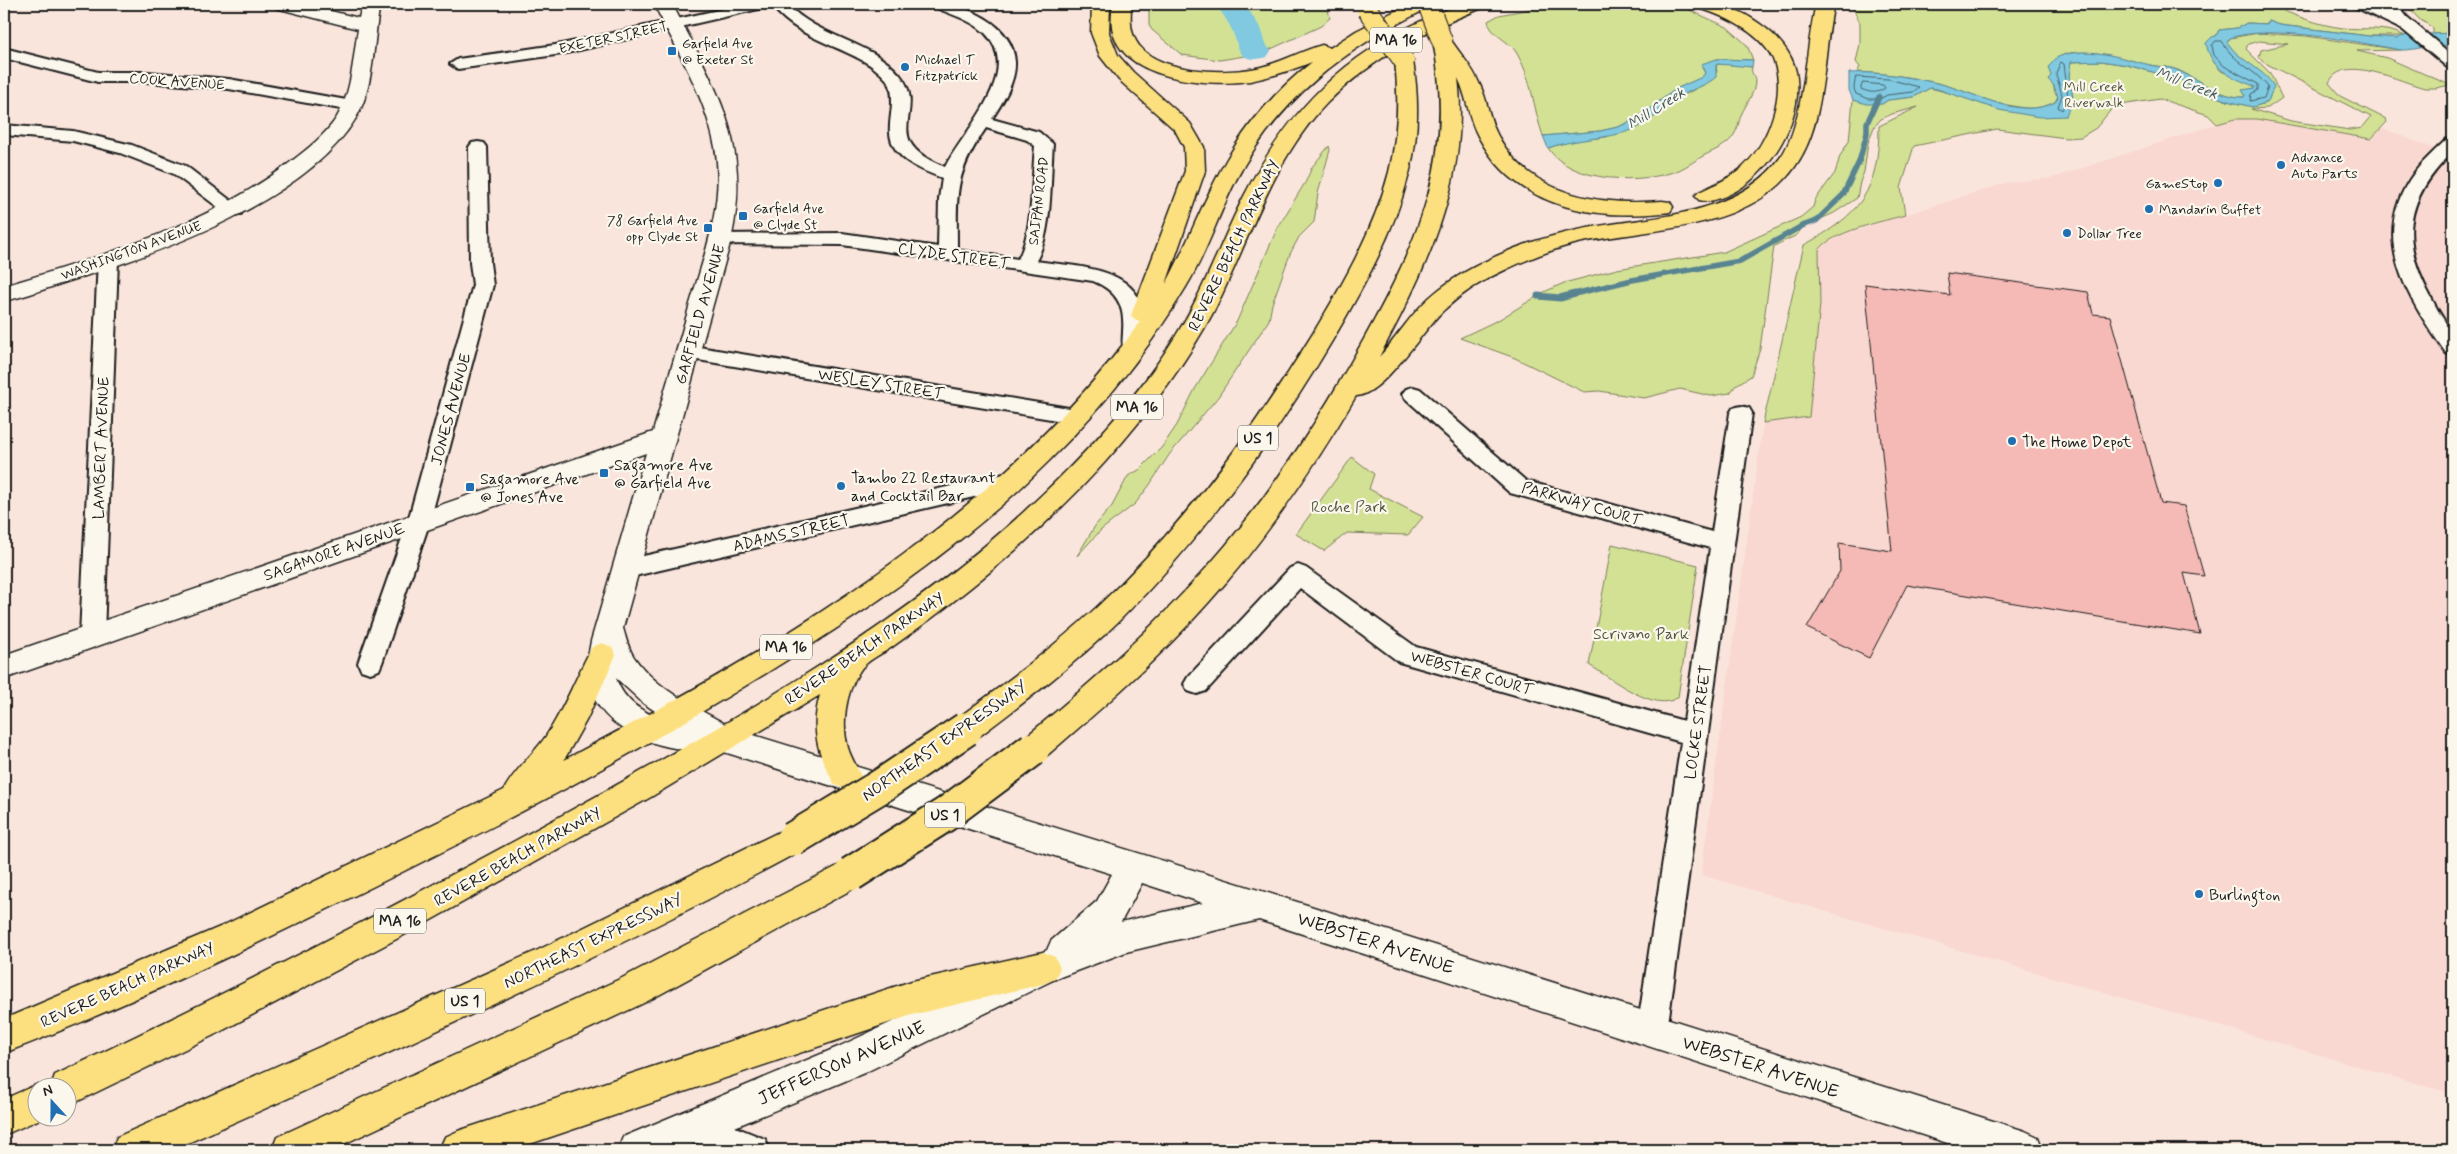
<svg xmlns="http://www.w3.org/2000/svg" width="2457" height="1154" font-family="Mynerve,sans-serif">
<rect width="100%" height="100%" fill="#fae5dc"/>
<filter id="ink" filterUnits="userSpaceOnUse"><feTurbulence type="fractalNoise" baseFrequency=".02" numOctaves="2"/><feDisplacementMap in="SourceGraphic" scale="10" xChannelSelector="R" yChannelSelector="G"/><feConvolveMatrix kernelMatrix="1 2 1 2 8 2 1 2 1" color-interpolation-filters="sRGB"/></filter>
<g filter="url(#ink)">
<path fill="#f9d8d1" d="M2246,118L2370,139L2382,128L2453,156V1094L1701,875L1763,423L1809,416L1820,304L1818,254L1821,247L1841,235L2006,183L2052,178L2217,124Z"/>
<path fill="#d3e195" stroke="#787e58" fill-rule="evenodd" d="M1152,4H1322L1328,10L1330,18L1321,26L1271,49L1257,54L1220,60L1182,55L1152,30L1149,25V7Z
M1556,4H1676L1727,27L1747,45L1753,60L1717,59L1702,68L1705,73L1703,77L1676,89L1634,120L1618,127L1600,131L1543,136C1533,108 1532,77 1516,52C1510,41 1490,35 1488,21L1499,15Z
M1851,4H2269C2292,15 2318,25 2343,28C2363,30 2387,26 2405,36H2369L2280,25L2269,21L2268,24L2247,23L2237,28L2219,30L2216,36L2213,61L2221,71L2254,86L2255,88L2250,89L2244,97C2220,98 2198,79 2178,70C2170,67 2163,67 2155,66C2125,61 2102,49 2070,53C2060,54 2055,61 2050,69L2055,93L2058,96L2055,102C2019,121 1973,91 1937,83C1911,77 1884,73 1857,72L1860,67L1856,62L1860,44V23Z
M2405,4L2453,10V33L2433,34V28L2419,19Z
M2258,33L2306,36L2401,50L2357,51L2387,58L2450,85L2436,88H2425C2403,83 2342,52 2329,83L2340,96L2386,119L2387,122L2371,139L2256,119H2235L2217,124L2208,115L2160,99L2114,106L2096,128L2081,137L2066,138L1997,129L1914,146L1901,188L1905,215C1884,221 1831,232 1819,250L1820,304L1809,417L1763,423L1804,245C1860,215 1879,191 1879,126L1918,107L1892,114L1881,119L1874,127L1868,143L1864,172L1860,182L1857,198L1834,213L1803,227L1797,235L1774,246L1760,349L1751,376L1736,385L1730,393L1711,396L1680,389L1644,398L1599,391L1584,392L1515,358L1460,338L1500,319L1544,292L1564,283L1617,269L1724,252L1801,217L1813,207L1815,200L1835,173L1840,156L1849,141L1853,100L1882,104L1888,100L1914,97L1930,88L1969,98L2057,114L2069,77V66L2071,62L2101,61L2127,65L2178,79L2208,94L2231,102L2253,107L2268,102L2227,42L2230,38ZM2259,41L2288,44L2261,50L2259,57L2263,62L2371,117L2362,128L2350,130L2291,121L2251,109L2268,108L2282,98L2270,73L2246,49L2248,44Z
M1723,63L1752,67C1750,73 1755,75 1755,81C1755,93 1746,104 1741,115C1739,121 1738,128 1735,133C1729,145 1717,149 1705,155C1697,159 1688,166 1679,170C1643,184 1571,184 1548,148L1569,141L1606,137L1645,123L1682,96L1703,85L1717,72L1716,65Z
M1329,146L1330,150L1318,193L1314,222L1299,237L1290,254L1272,304L1269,320L1218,397L1169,455L1149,486L1135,504L1101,530L1077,556L1095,526L1112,506L1128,476L1139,470L1162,447L1177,425L1195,389L1237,321L1277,229L1306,181L1312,167Z
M1352,457L1374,474L1369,489L1423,517L1408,535L1347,533L1324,551L1296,534Z
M1612,544L1698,565L1678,697C1656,715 1610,677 1589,665Z"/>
<path fill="#80c9e1" stroke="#588492" d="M2269,21L2280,25L2369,36L2397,38L2408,35L2453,33V47C2435,41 2418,51 2401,50C2356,42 2271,24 2230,38L2227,42C2239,61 2262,67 2274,86L2268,102L2253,107L2231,102L2208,94L2178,79L2127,65L2101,61L2071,62L2069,76L2073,97L2066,116L2039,117L1999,110L1937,89L1930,88L1914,97L1888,100L1882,104H1867L1853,100L1849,90V73C1878,71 1908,77 1937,83C1973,91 2019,121 2055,102L2058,97L2054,86L2048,79L2051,76L2048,67C2052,64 2055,58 2058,57C2088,44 2125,60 2155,66C2162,67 2170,67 2177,70C2198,79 2220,98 2244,97L2245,95L2242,90L2255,88L2254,86C2231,77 2211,70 2206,43L2212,37L2216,36L2219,30L2237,28L2247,23L2268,24Z
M1717,59L1753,60L1752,67L1718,64L1716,65V77C1706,86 1693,88 1682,96C1666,106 1652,121 1635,129C1607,140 1576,138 1548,148L1543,136L1600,131L1618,127L1634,120L1676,89L1702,77L1705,73L1701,64Z"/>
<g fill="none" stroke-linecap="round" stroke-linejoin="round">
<path stroke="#44616b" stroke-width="1" d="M2216,41H2222C2232,62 2255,69 2268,87L2264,98L2250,101L2251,94L2258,90V84L2224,66L2214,55L2212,46Z
M2061,62L2064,64L2068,97L2062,110L2058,107L2062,95L2056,74Z
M1856,77L1888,79L1919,87L1913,92L1887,95L1880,99H1869L1856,94L1854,89Z
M1863,83L1883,85L1885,88C1877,94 1870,93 1861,89Z"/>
<path stroke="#588492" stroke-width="5.5" d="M1570,295L1632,280L1740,261L1802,226L1816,221L1843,195L1859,162L1867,133V123L1879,97"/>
<path stroke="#588492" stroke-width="7" d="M1538,296L1560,298L1575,294"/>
<path fill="#80c9e1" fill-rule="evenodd" d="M1216,4H1245L1261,29L1264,42L1271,51L1267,57C1237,65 1240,48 1231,28C1227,20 1221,12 1216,4Z"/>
</g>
<path fill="#f6bab6" stroke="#1c1c1c" d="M1947,273L2088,292L2093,314L2110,316L2161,503L2184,506L2204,576L2184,573L2200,634L1907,585L1869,658L1807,628L1840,571L1839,543L1892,551L1865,284L1950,295Z"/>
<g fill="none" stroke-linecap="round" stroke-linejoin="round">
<g stroke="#1c1c1c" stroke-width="4">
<path id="street" d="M746,4H787C818,38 872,41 900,75C930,112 875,139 945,167C964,130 1024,72 985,33C972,20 950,14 934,7L931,4C964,2 1013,24 1015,62C1016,82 1002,103 992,119L1039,132L1053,144C1050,179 1053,231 1036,261C1074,267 1139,265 1144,317C1144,327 1145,341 1139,351L1132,353L1125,351C1121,344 1123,339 1123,331C1125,306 1117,291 1093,281L842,245L713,244L711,240L713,236L720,234L842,233L938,247L939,199L942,178C921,170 892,159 890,133C889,123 892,112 892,102C892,95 892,86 887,80C860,47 804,46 772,6L562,54L458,69L450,64L458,59L562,44ZM986,128L1027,140L1035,146C1032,177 1033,233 1018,259L957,250C957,194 953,176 986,128Z
M2352,4H2372L2386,11L2381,4H2397L2407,17L2453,56V69L2447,67L2403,30L2355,7Z
M4,48L98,72H147L229,79L352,101L358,102L360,106L358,110L352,111L229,89L147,82H98L4,58Z
M4,125L73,131L132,145L186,166L243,210L241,214H227L174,174L120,153L73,141L4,135Z
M2453,138V152C2402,201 2400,243 2434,303C2445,325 2455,329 2453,355L2446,353C2407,297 2367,236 2415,172C2424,160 2436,150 2447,139Z
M478,142L484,143L487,147L490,263L493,285L430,521L382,663L379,670L370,673L361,670L358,663L408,521L473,285L470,263L469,147L472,143Z
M108,254L115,256L118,260L104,635L101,642L92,645L83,642L80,635L98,260L101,256Z
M687,345L1075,409L1083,411L1086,416L1083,421L1075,423L680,357L677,352L680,347Z
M1413,387L1420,389L1526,481L1712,532L1730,413L1733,408L1741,406L1749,408L1752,413L1667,1031L1663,1042L1652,1046L1641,1042L1637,1031L1681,742L1399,662L1300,588L1206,691L1197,694L1188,691L1184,684L1188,677L1290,568L1298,565L1306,568L1416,647L1684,721L1710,548L1510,493L1406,399L1402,394L1406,389Z
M1013,472L1021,474L1024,480L1021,486L626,578L618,575L614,569L618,563L626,560Z
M693,1110L765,1139L770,1150H714L682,1137L677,1126L682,1115Z"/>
</g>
<g stroke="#1c1c1c" stroke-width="3">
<path id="secondary" d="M273,4H302L359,18L362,4H380C373,40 375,86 356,118C307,200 163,251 76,279C52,286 28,296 4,301V286C102,256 204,227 288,164C305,151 325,136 337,117C352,92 353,58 358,29L276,8Z
M654,4H672C715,86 753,143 731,240L623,628C626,638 628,648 634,657C657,691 700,709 734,729L1307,905L2025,1131L2038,1137L2043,1150H1969L1259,920L1126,952L1055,979L864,1073L680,1150H618L623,1137L838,1047L1047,950L1051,941L1097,901L1112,874L724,752C672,753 601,739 587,679C585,667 589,653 591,641L646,453L4,679V655L653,432C665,389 678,346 690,304C705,253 725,201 715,147C705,96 677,50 654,4ZM616,678L643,703L670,721C646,715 624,703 616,678ZM1142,883L1203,903L1121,922Z"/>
</g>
<g stroke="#1c1c1c" stroke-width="3">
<path id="highway" d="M1092,4H1110L1109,33L1118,55L1133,72L1190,123L1204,147L1205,171L1166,284C1184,251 1197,216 1214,183C1237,136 1271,94 1312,62C1292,70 1271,77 1250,81C1209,87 1119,80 1112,27C1111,20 1112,11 1113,4H1131C1131,17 1129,28 1136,41C1154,74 1228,75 1261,67C1282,62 1301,51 1322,45L1330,48L1356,31L1409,4H1432L1429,8C1348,46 1279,98 1236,180C1218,215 1207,253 1186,287C1143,360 1087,426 1025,484C952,552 869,609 784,662C671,733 554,797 434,856C293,927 151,997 4,1053V1019L220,927L504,790C514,770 534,754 546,736C565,707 576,677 592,647L602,643L612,647L616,655L587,719L564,760C777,647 996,521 1140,322L1135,320L1131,315L1185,171L1184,147L1175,130L1119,80L1100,56L1091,33Z
M1461,4H1485L1482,8C1424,31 1372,58 1327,103C1272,160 1250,239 1215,309C1186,364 1147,415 1105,462C1060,512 1009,558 955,600C935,616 913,632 892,647C882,654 865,661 859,672C846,693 841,723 848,748C851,758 857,767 861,776L857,785L846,789L835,785C818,756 810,729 820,695L651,797L406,934L212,1036L68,1106V1086H51L55,1075C225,995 392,908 557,818C713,732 872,645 1007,527C1070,471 1130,409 1175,337C1203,293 1220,244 1243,198C1294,98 1357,44 1461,4Z
M1696,4C1720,2 1740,9 1760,24C1776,35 1792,52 1796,72C1805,118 1770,176 1728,195C1718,199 1709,203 1699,200L1695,196L1699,192C1714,185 1729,179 1742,168C1769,144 1791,85 1769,52C1753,29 1724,16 1699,8Z
M1816,4H1834C1820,64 1829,140 1779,185C1726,232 1643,229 1578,243C1553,249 1530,258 1507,269C1484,279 1462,293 1444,310C1423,329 1384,395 1356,396C1313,469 1266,539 1209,602C1159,659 1101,709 1044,758L1033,762L1022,758L1018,749L1022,740C1080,692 1137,643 1188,588C1258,514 1315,428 1364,339C1419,240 1456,157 1433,41L1435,37H1449C1459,53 1473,67 1480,85C1488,101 1489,120 1498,136C1531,196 1600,206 1662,201L1670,202L1673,207L1670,212L1662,213C1588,220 1515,206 1478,136C1468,118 1467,96 1458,78C1470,180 1426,269 1379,357C1394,341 1405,323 1420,307C1445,280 1479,263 1513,249C1538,239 1566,232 1593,227C1656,216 1738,216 1780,158C1805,124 1805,47 1816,4Z
M1404,55L1411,57L1413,61C1419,98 1419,137 1409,174C1394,233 1363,288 1332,341C1272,442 1203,537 1119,621C1075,664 1026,701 977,738L966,742L955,738L951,729L955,720C1004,684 1053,648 1097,607C1182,527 1251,434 1312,335C1343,284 1374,230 1389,172C1398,135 1399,98 1395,61L1397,57Z
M793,825L804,829L809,839L804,849C598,960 386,1055 172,1150H112L117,1137L536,951Z
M851,859L862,864L867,874L862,884L646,1002L331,1150H272L277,1137L622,978Z
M1043,952L1055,957L1060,968L1055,979L1043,984L912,1015L512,1150H439L445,1137L458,1131L912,981Z
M38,1084L44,1086H38V1116H47L4,1135V1099Z"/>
</g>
<use href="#street" fill="#fbf7ec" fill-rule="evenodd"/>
<use href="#secondary" fill="#fbf7ec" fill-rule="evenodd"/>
<use href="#highway" fill="#fce080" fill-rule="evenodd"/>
<g stroke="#1c1c1c" stroke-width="22" stroke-linecap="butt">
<path id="highway-bridge-far1" d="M1428,4L1442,41
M1367,9L1404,61"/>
</g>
<g stroke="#1c1c1c" stroke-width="37" stroke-linecap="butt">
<path id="highway-bridge" d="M793,839L881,786L966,729
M851,874L946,814L1033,749"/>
</g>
<use href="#highway-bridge-far1" stroke="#fce080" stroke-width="20"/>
<use href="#highway-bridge" stroke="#fce080" stroke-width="33"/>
</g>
</g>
<g fill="#1f6fb2" stroke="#fbf7ec" stroke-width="2">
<rect x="667" y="46" width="10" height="10" rx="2.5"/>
<circle cx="905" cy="67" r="5"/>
<circle cx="2281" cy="165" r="5"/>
<circle cx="2218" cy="183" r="5"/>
<circle cx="2149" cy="209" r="5"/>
<rect x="738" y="211" width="10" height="10" rx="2.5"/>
<rect x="703" y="223" width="10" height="10" rx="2.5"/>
<circle cx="2067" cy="233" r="5"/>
<circle cx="2012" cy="441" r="5"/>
<rect x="599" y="468" width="10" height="10" rx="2.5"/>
<circle cx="841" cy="486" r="5"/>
<rect x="465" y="482" width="10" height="10" rx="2.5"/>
<circle cx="2199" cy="894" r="5"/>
</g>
<g text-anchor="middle" stroke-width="4.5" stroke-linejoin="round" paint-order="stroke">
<g font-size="14" fill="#1c1c1c" stroke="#fbf7ec">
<text transform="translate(613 37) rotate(-12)" y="5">EXETER STREET</text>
<text transform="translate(177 81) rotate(4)" y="5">COOK AVENUE</text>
<text transform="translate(1038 201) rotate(-83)" y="5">SAIPAN ROAD</text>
<text transform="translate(131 250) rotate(-20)" y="5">WASHINGTON AVENUE</text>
</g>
<g font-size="14" fill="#1c1c1c" stroke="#fbf7ec" text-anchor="start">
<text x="682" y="48">Garfield Ave<tspan x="682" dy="16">@ Exeter St</tspan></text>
<text x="915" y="64">Michael T<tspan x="915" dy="16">Fitzpatrick</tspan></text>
<text x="2291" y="162">Advance<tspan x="2291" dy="16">Auto Parts</tspan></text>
<text x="2208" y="188" text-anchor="end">GameStop</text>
<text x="753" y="213">Garfield Ave<tspan x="753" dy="16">@ Clyde St</tspan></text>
<text x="2159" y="214">Mandarin Buffet</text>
<text x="698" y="225" text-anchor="end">78 Garfield Ave<tspan x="698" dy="16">opp Clyde St</tspan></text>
<text x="2077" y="238">Dollar Tree</text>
</g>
<g font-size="14" fill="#535740" stroke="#fbf7ec">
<text x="2094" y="91">Mill Creek<tspan x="2094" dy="16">Riverwalk</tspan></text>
</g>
<g fill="#fbf7ec" stroke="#5f5e5a" stroke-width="1">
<rect x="1370" y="27.5" width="52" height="25" rx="4"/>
<rect x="1111" y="394.5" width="52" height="25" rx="4"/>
<rect x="1238" y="425.5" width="40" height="25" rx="4"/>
<rect x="760" y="634.5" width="52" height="25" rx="4"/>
<rect x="925" y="802.5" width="40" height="25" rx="4"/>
<rect x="374" y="908.5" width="52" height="25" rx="4"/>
<rect x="445" y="988.5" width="40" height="25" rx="4"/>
</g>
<g font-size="15" font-weight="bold" fill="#1c1c1c">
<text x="1396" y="45">MA 16</text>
<text x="1137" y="412">MA 16</text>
<text x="1258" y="443">US 1</text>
<text x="786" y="652">MA 16</text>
<text x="945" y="820">US 1</text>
<text x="400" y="926">MA 16</text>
<text x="465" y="1006">US 1</text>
</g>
<g font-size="15" font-style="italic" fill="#3f5961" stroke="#fbf7ec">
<text transform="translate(2187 83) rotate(21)" y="5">Mill Creek</text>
<text transform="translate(1656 108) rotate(-32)" y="5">Mill Creek</text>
</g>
<g font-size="16" fill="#1c1c1c" stroke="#fbf7ec">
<text transform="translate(1233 245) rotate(-64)" y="6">REVERE BEACH PARKWAY</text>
<text transform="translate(954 255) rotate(8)" y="6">CLYDE STREET</text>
<text transform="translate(699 314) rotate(-74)" y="6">GARFIELD AVENUE</text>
<text transform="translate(881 383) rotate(9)" y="6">WESLEY STREET</text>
<text transform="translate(450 409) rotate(-75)" y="6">JONES AVENUE</text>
<text transform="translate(100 448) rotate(-88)" y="6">LAMBERT AVENUE</text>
<text transform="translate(1582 503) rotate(16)" y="6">PARKWAY COURT</text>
<text transform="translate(791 532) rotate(-13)" y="6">ADAMS STREET</text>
<text transform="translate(334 551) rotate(-19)" y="6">SAGAMORE AVENUE</text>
<text transform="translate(864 648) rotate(-34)" y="6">REVERE BEACH PARKWAY</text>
<text transform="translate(1472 672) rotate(16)" y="6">WEBSTER COURT</text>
<text transform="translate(1697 722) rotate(-82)" y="6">LOCKE STREET</text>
<text transform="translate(944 740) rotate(-35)" y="6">NORTHEAST EXPRESSWAY</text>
<text transform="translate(517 856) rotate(-29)" y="6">REVERE BEACH PARKWAY</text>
<text transform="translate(593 940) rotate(-26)" y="6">NORTHEAST EXPRESSWAY</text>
<text transform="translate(127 984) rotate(-24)" y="6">REVERE BEACH PARKWAY</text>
</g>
<g font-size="16" fill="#1c1c1c" stroke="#fbf7ec" text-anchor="start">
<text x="2022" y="447">The Home Depot</text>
<text x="614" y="470">Sagamore Ave<tspan x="614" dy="18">@ Garfield Ave</tspan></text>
<text x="851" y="483">Tambo 22 Restaurant<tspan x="851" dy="18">and Cocktail Bar</tspan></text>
<text x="480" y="484">Sagamore Ave<tspan x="480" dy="18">@ Jones Ave</tspan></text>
<text x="2209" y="900">Burlington</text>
</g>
<g font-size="16" fill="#535740" stroke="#fbf7ec">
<text x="1349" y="512">Roche Park</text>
<text x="1641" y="639">Scrivano Park</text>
</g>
<g font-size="19" fill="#1c1c1c" stroke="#fbf7ec">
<text transform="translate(1376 942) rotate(18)" y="7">WEBSTER AVENUE</text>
<text transform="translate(841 1062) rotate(-24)" y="7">JEFFERSON AVENUE</text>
<text transform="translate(1761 1066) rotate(18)" y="7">WEBSTER AVENUE</text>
</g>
</g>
<rect width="2457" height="1154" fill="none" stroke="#fbf7ec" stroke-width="20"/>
<rect x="10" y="10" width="2437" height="1134" fill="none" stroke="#1c1c1c" stroke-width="2" filter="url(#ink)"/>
<g transform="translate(52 1102) rotate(339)"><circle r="24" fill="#fbf7ec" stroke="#a29f99"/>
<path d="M0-4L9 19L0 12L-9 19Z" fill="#1f6fb2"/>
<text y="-8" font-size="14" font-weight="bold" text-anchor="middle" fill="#1c1c1c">N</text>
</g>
</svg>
